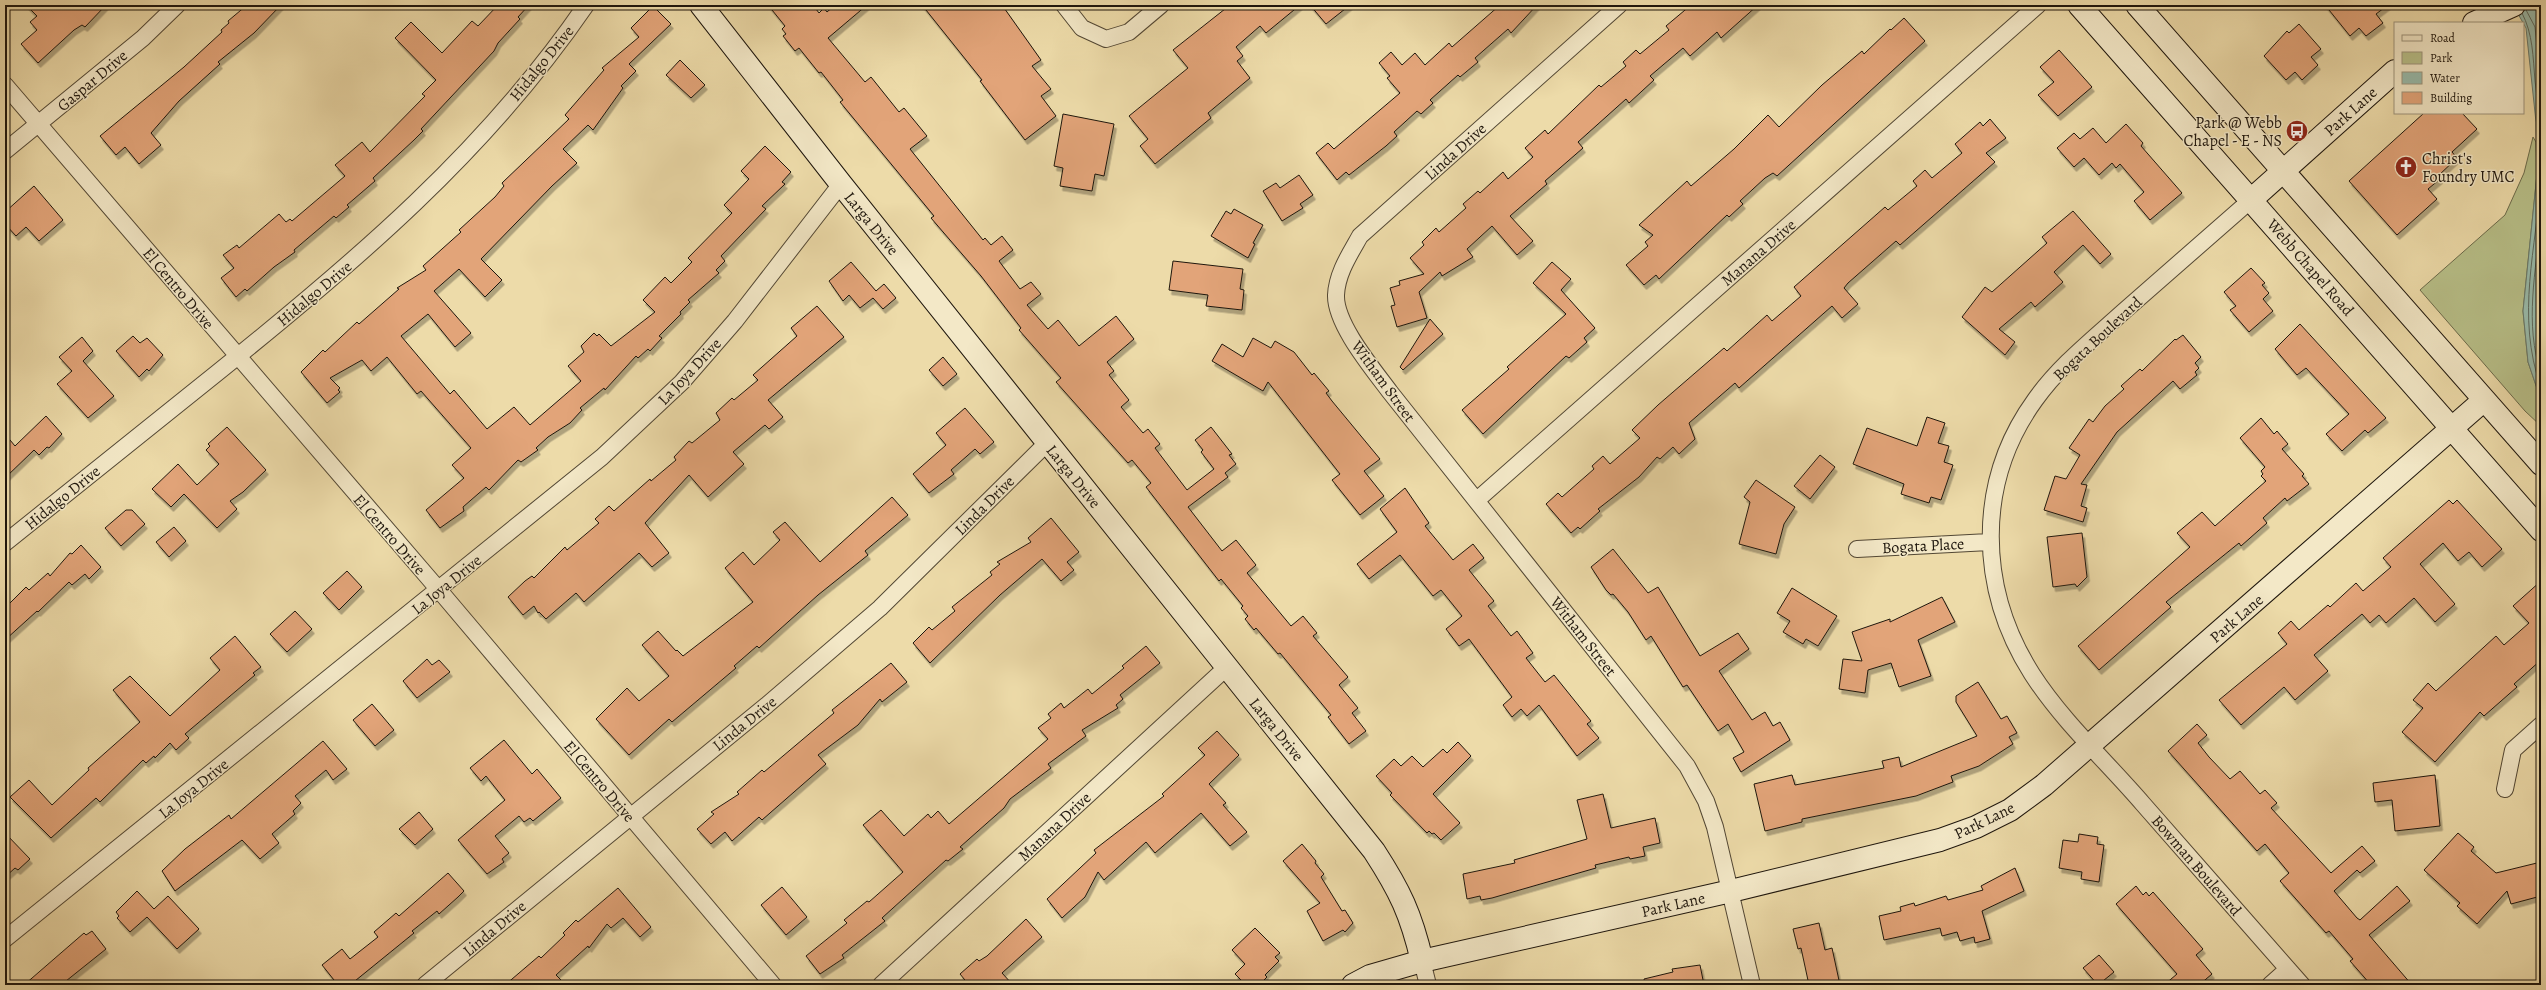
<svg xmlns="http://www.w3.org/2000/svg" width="2546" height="990" font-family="Alegreya,serif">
<defs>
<filter id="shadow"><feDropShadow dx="2.5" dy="4.5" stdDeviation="0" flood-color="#0004"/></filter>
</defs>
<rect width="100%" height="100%" fill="#eddba9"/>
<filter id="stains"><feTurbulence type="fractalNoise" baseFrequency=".005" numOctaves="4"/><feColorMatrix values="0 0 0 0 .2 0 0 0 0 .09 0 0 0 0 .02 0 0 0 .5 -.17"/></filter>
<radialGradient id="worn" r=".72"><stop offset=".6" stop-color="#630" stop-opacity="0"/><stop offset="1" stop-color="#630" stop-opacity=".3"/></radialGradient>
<path fill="#b8c089" stroke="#6b6b4b" d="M2533,137L2536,142L2537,174L2523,311L2528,362L2541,400V426L2525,411L2420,290L2505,215L2524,173Z"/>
<path fill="#99bbab" stroke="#68796c" d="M2513,5H2541V400L2528,362L2523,311L2537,174L2536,122L2526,28Z"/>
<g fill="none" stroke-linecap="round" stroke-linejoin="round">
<path stroke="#5c685c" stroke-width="1" d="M2525,8L2535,27L2541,86
M2522,13C2533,34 2533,57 2535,81C2539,112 2542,143 2541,175C2537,249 2515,314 2541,388
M2541,220C2536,269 2524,325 2541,373
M2541,283L2538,311L2541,341"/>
</g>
<path fill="#e2a479" stroke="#1e160d" filter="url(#shadow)" d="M26,5H106L85,27L82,25L74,30L38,63L21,44L37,30L30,22L37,16Z
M247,5H281L254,33L218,62L220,64L179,101L151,133L161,145L139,164L125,147L116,155L100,136L184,67L222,32L221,30L229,23L228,21Z
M498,5H529L518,17L520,19L498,43L494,51L421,129L423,131L414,140L373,178L375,181L347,205L349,207L336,218L334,216L294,250L295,252L274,267L247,291L245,289L236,297L221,278L234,268L223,255L237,245L239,248L279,214L286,222L290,219L292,221L345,176L335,165L362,142L370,152L425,96L422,94L436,80L395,38L411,22L442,53L472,21L478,26Z
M768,5H813L819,13L824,8L827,12L835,5H867L828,38L865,82L871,77L899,112L904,108L927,136L910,149L983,240L985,238L991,245L1002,236L1013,250L999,261L1020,289L1031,282L1041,294L1027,305L1048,329L1058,320L1079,346L1116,316L1134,339L1107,362L1114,371L1109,375L1129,400L1121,407L1143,433L1148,429L1160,444L1155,448L1187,490L1214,469L1201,452L1203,450L1195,440L1211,427L1232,454L1229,455L1236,464L1225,473L1228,477L1188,507L1222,551L1236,540L1256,565L1247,573L1291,626L1303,616L1317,633L1313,636L1348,677L1339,685L1358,708L1352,713L1366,731L1349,744L1328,717L1331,715L1280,653L1278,654L1256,628L1254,630L1245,619L1248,616L1241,608L1243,606L1221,579L1219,581L1146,487L1151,483L1132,460L1128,463L1056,382L1061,378L1019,330L1021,328L981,276L931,218L934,216L840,102L843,100L821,72L819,73L799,48L795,51L783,36L786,34L782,29L785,26Z
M922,5H1002L1041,60L1032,66L1051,89L1041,96L1056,116L1025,140L980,81L982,80Z
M1230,5H1300L1266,33L1260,26L1236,47L1243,56L1237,61L1250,78L1208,113L1211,118L1155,164L1140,146L1148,139L1129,116L1188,68L1173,50Z
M1310,5H1350L1326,24Z
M1500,5H1537L1511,33L1508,29L1475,58L1478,62L1460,77L1458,75L1430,100L1433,103L1421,114L1417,111L1394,132L1397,136L1386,146L1349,175L1346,172L1337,180L1316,153L1328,143L1334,149L1400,93L1387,78L1390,76L1379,63L1391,52L1402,65L1415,53L1425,65L1449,43L1452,47Z
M1691,5H1758L1721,38L1717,32L1690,56L1683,48L1650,76L1654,80L1629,103L1626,99L1578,142L1583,148L1545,181L1547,184L1510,216L1533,241L1517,255L1492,226L1467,249L1473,257L1442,276L1440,272L1419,292L1427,318L1397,327L1391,306L1395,305L1390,288L1400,285L1399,281L1424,274L1410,258L1424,245L1422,242L1436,228L1439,232L1466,208L1463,204L1478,191L1480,193L1503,172L1508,179L1533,157L1525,148L1545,130L1548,134L1599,85L1601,87L1626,66L1623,62L1636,50L1640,54L1669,30L1666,26Z
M2325,5H2388L2376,14L2383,23L2366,36L2359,28L2350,36Z
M653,6L671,24L629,64L636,71L621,86L623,88L593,130L588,125L563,149L577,163L552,186L481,259L502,280L485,297L459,269L434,291L471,333L455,347L428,314L401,336L450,394L454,390L487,429L514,407L530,425L581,381L568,366L584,352L581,346L594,333L597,336L599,334L611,346L655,312L643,300L665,277L671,283L692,262L688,258L732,213L724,205L749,179L741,171L765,146L791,172L782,182L785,184L762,206L766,209L721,256L725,261L716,270L719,273L688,300L690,302L680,312L681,314L659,336L662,338L650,351L648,349L638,358L636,356L605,390L604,388L580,408L582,410L570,423L548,437L536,448L538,450L521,462L518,460L489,490L486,487L463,507L464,511L440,528L426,510L464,478L452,465L471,448L421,391L417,394L387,357L371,371L362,360L330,378L340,388L338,390L340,392L327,403L301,372L323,350L325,352L357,322L359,324L399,289L397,288L426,270L423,266L461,232L459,230L495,197L504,186L502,183L569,119L565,115L604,70L602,68L639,37L631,28Z
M1904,18L1925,41L1777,176L1773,173L1765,178L1740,201L1743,204L1729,217L1727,215L1659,279L1656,275L1644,285L1626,265L1648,246L1645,242L1653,235L1639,225L1687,181L1691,186L1734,149L1768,115L1779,127L1822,85L1862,51L1864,54L1890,29L1891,30Z
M2299,24L2321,49L2311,57L2318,65L2302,80L2295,72L2286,80L2264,56L2287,31L2289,33Z
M2059,50L2092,87L2058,116L2038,95L2054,82L2040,67Z
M680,60L705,85L691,98L666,75Z
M2424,113H2462L2477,129L2452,152L2457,158L2438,176L2440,179L2428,189L2437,199L2397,235L2349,181Z
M1063,114L1114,124L1104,176L1095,174L1092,191L1060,186L1063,168L1054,166Z
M1990,119L2006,138L1986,153L1995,162L1900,245L1896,241L1848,283L1844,288L1858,304L1842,318L1832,306L1739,388L1735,383L1689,423L1695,439L1679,454L1673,447L1660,459L1657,457L1639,477L1598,509L1600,511L1580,529L1578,527L1571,533L1546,504L1558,493L1562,497L1594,469L1592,466L1603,456L1610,464L1640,438L1632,430L1658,405L1724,348L1727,351L1767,315L1772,321L1801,296L1794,287L1885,207L1888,210L1917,186L1913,181L1925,170L1932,178L1962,153L1955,144L1980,122L1983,126Z
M2126,124L2143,143L2141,146L2182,193L2150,220L2134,201L2144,192L2120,164L2116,168L2112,163L2099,175L2084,158L2074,167L2057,148L2074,133L2080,139L2093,128L2106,143Z
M1299,175L1313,195L1300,204L1303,208L1282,221L1263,191L1276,183L1280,188Z
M34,186L63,220L39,241L26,227L16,236L5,224V212Z
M1234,209L1263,225L1253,243L1255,244L1248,258L1211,236L1226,211L1231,214Z
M2073,211L2111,254L2100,264L2083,245L2054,272L2063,282L2035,307L2031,302L1999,329L2015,342L2005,355L1962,317L1985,287L1992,292L2047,243L2042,237Z
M1173,261L1243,269L1240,289L1244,290L1242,310L1206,306L1208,295L1169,290Z
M851,262L876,291L884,284L896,298L883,309L873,298L860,308L849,295L843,301L829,281Z
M1552,262L1571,279L1561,290L1595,328L1584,338L1587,342L1569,358L1566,356L1483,434L1462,410L1509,369L1507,367L1566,314L1533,283Z
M2251,268L2265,283L2262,285L2269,293L2263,299L2273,311L2249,332L2230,310L2236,306L2224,292Z
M817,306L844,337L768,400L783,417L769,429L765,425L733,452L744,464L708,497L689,475L645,523L669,553L652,567L639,553L584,602L576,593L546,619L539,612L538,613L534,606L523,615L508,597L525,581L532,576L534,578L565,547L567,550L599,523L595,519L609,506L614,511L650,479L651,481L676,460L674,457L689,441L692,443L720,420L716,413L732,398L734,400L758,380L753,375L797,336L791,328Z
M1430,319L1443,334L1403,370L1400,367Z
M2300,324L2386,418L2368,433L2365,430L2342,451L2326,434L2349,414L2306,368L2297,375L2275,349Z
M2183,335L2201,357L2195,363L2199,368L2195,372L2197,375L2180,389L2173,381L2117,432L2081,484L2087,485L2081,506L2087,508L2083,522L2044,510L2055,476L2066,479L2080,455L2069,448L2089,419L2093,422L2105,406L2124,389L2121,386L2140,369L2142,371L2175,339L2176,340Z
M133,336L140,343L147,338L163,355L149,371L147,369L139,377L116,351Z
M82,337L93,351L83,361L114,396L88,418L57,384L72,371L59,357Z
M1253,338L1271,348L1275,341L1294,352L1312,375L1314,373L1329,391L1326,393L1332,401L1380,459L1364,471L1384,496L1360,515L1332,480L1340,474L1268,382L1263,391L1212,361L1222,344L1243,357Z
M943,357L957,374L943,386L929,370Z
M965,408L994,442L980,454L975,449L951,470L954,474L929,493L913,474L946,445L936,433Z
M46,416L62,434L49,448L47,447L39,455L34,450L5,478V434L15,446Z
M1927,417L1945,423L1938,443L1949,446L1944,462L1953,465L1941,500L1931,497L1929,503L1901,494L1904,484L1853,464L1867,428L1917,446Z
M2261,418L2274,434L2277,431L2288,444L2282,449L2304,474L2302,476L2309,484L2287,501L2285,498L2263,518L2267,523L2241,546L2239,543L2166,602L2171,607L2099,670L2078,646L2190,547L2177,533L2202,512L2215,526L2266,481L2261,476L2263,474L2261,471L2265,467L2240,438Z
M227,427L266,470L243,492L230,501L237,509L217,528L184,494L171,507L152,489L178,464L197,485L219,464L206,450L210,446L208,444Z
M1820,455L1835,467L1810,499L1794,486Z
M1756,480L1795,507L1784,524L1776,554L1739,544L1750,502L1744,497Z
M1405,488L1429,523L1425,526L1453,560L1473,544L1484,558L1469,570L1494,601L1488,606L1511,636L1517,631L1533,653L1526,658L1545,682L1554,675L1591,721L1587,724L1599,738L1577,756L1539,705L1527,716L1521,709L1512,717L1503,705L1512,697L1469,639L1459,646L1446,629L1462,616L1441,590L1433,596L1400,555L1369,579L1357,564L1397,532L1380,509Z
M892,497L908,515L865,551L868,555L818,595L759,648L757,646L734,666L736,668L672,722L669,719L629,755L596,719L627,688L639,701L669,676L642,645L658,631L676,651L677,650L683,656L753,602L725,568L743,552L754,565L780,540L773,532L785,522L820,562Z
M2449,500L2453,504L2457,500L2502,549L2482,567L2469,552L2458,561L2443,543L2420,564L2455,604L2435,622L2414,598L2386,623L2379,615L2370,623L2362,614L2314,655L2328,671L2295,700L2284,687L2241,725L2219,700L2287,644L2278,633L2291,621L2299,630L2328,605L2330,607L2356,583L2363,591L2391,567L2383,558Z
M126,510H132L145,524L121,546L105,528Z
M1051,518L1079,552L1067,562L1074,570L1061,581L1042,559L1000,595L930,663L913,643L929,627L932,630L955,611L952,607L992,575L990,572L1000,564L997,562L1031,542L1028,538Z
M174,527L186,541L169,557L156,542Z
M2082,533L2087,577L2077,587L2075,584L2053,587L2047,537Z
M81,545L101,567L89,579L85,574L72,585L69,582L38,612L37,611L5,640V608L26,587L29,590L48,573L50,576L70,553L72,554Z
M1613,549L1648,593L1658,587L1700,656L1738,633L1749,649L1719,671L1752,720L1765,712L1773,726L1780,722L1790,740L1741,772L1733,758L1744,752L1728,724L1718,731L1687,685L1683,687L1651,636L1646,640L1628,612L1613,594L1611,595L1606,590L1591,567Z
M347,571L362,587L339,610L323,593Z
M2541,581V660L2514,684L2517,687L2484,716L2480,712L2435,762L2402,732L2423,708L2413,700L2428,683L2436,691L2496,636L2504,645L2529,623L2513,606Z
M1792,588L1837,616L1818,646L1806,639L1803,644L1783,632L1790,621L1777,613Z
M1942,597L1955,622L1918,640L1931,676L1899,687L1891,663L1868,670L1865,693L1839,689L1843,659L1862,661L1852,632L1890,619V622Z
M295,611L312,629L287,652L270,634Z
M235,636L261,667L253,673L255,675L185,734L189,738L176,750L170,743L155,758L154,756L146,763L143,760L100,802L96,798L51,838L10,797L29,780L52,805L89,770L88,768L140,722L113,690L130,676L170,716L220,670L210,658Z
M1146,646L1160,663L1120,695L1123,699L1116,705L1118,708L1082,730L1086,736L1048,764L1051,768L1010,799L1004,808L960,847L963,849L948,861L946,860L882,918L885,921L842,955L844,958L820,974L806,956L847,923L844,920L867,901L869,902L903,872L863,825L881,810L904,836L928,814L931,818L938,811L949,824L1048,739L1038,728L1051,718L1048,714L1061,703L1064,708L1088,689L1092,694L1124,668L1122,666Z
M427,659L432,665L439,660L450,672L417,698L403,681Z
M891,663L907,682L882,702L880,699L858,725L818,755L826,764L762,820L759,817L732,841L725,832L711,844L697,829L714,814L711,812L739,794L737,792L762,770L764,772L834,713L832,710Z
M1978,682L2001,719L2007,716L2017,733L2009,737L2013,744L1979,766L1951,776L1953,782L1916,796L1802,819V822L1765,831L1754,784L1792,775L1795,785L1884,768L1882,761L1899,757L1901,767L1977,736L1956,702V696Z
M372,704L394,730L375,746L353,720Z
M2197,724L2207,735L2198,743L2209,757L2230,779L2240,771L2260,794L2265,790L2277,803L2271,808L2331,873L2362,846L2375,861L2360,873L2357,870L2334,891L2357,918L2360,920L2397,886L2410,901L2369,935L2412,985H2371L2350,961L2353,959L2329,931L2326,933L2280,881L2289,873L2265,844L2257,851L2168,751Z
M1217,731L1239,755L1209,784L1226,803L1223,805L1247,832L1230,846L1201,813L1155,853L1146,842L1104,880L1098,872L1085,897L1062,918L1047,899L1096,853L1094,850L1164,796L1162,794L1205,755L1198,748Z
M504,740L532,774L537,769L561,798L533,821L530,818L524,822L519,816L495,836L509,853L502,859L504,862L487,874L458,840L505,800L486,776L481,781L470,768Z
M323,741L347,769L333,780L326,770L295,796L301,803L293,811L295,814L272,834L279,843L260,859L242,840L175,891L162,871L185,849L229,815L231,819Z
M1458,742L1471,756L1433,794L1460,823L1441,840L1434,833L1432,834L1429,831L1427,833L1390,795L1392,793L1376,776L1394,759L1401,766L1412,756L1423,767L1443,749L1447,753Z
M2435,775L2440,826L2395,831L2392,800L2375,802L2373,783Z
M1603,794L1611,828L1655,818L1660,843L1643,847L1645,856L1630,859L1629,857L1595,865L1596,868L1492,898L1481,900L1480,896L1467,899L1463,874L1515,863L1514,860L1587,839L1577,800Z
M419,812L433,829L415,845L399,829Z
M5,833L30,859L18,870L15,868L5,877Z
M2458,833L2474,847L2471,851L2496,873L2541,862V896L2511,904L2507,891L2477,924L2457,906L2460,903L2424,870Z
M2079,834L2098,837L2097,844L2104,845L2099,882L2081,879L2082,872L2059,868L2063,840L2078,842Z
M1302,844L1316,861L1315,863L1324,874L1321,877L1342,911L1345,910L1353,923L1345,932L1343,930L1323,941L1307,911L1320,903L1283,861Z
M2015,868L2024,891L1982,911L1990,939L1975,943L1974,937L1960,941L1957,932L1942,936L1940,928L1884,940L1879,916L1901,911L1900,907L1914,903L1915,906L1946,896L1948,900L1983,890L1981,886Z
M448,873L464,891L458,897L439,914L437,911L412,931L414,933L350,985H338L322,965L342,949L350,959L378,937L374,932L396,913L399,916Z
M2136,886L2143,895L2146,892L2149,896L2153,892L2203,949L2196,955L2212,974L2199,985H2164L2177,974L2116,904Z
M782,887L807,917L786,935L761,905Z
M618,888L651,927L640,937L623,918L611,928L607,924L589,948L588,946L556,975L566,985H505L539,956L541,958L565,935L563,933L576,920L578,922Z
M137,891L154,909L168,896L199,929L177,949L147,917L130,932L117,918L119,916L116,912Z
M1026,919L1042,937L1002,973L1013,985H969L960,974L977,959L979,961L987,956Z
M1819,923L1825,950L1832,948L1840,985H1809L1801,948L1798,949L1793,929Z
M1255,928L1280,953L1275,957L1279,961L1265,975L1267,977L1259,985H1246L1235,974L1245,964L1232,950Z
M92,931L106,949L61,985H24L84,933L86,935Z
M2099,955L2114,972L2098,985L2083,968Z
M1700,965L1704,985H1645L1644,979L1673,972L1672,969Z"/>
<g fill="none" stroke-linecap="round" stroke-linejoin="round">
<g stroke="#524734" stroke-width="18">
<path id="street" d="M1064,5L1082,28L1106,39L1129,32L1161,5
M1619,5L1360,236C1350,254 1337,273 1336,295C1335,324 1373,369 1390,392L1687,766L1706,801L1715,827L1752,985
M5,85L439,590L773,985
M5,151L143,38L177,5
M2252,199C2209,237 2166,274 2123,312C2092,340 2059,366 2035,400C1975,483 1978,589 2032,674C2063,722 2106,761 2143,804C2196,864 2249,925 2302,985
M1477,500L2038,5
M5,543C76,486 146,430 217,373C354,263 486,151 586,5
M1857,549L1989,542
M2505,789L2513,750L2541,725
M5,939L602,457L682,382L735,321L841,184
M1422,961L1428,985
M425,985L767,705L880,608L1047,443
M881,985L1227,667
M2270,985L2288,969"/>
</g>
<g stroke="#1e160d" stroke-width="24">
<path id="secondary" d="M701,5L841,184L1374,851C1400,891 1411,914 1422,961
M2079,5L2541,530
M2137,5L2541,464
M2474,23L2514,5
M2252,199L2395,71
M1353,985L1370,976L1422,961L1731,891L1940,840L1976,827L2010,810L2044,785L2484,400"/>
</g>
<use href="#street" stroke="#f3e8c7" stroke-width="16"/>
<use href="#secondary" stroke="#f3e8c7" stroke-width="22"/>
</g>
<defs>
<g id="bus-disc" transform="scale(1.15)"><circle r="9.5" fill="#8f2418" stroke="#f3e8c7"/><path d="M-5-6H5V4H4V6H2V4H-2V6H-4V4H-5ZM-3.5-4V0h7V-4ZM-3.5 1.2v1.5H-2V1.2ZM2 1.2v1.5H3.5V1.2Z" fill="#fff"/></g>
<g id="church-disc" transform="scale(1.15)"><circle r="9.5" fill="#8f2418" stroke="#f3e8c7"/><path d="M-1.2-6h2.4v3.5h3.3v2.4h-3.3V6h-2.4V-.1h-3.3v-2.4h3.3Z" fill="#fff"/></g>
</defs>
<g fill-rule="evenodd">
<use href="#bus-disc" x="2297" y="131"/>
<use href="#church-disc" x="2406" y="167"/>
</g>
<g text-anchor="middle" stroke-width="3" stroke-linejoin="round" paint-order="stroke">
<g font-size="16" fill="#1e160d" stroke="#f3e8c7">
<text transform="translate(541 63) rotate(-51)" y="6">Hidalgo Drive</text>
<text transform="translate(92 80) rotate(-40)" y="6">Gaspar Drive</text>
<text transform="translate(2350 111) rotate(-42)" y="6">Park Lane</text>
<text transform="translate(1455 151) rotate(-42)" y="6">Linda Drive</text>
<text transform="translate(872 223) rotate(51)" y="6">Larga Drive</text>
<text transform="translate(1758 252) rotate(-41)" y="6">Manana Drive</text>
<text transform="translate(2311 267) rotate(49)" y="6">Webb Chapel Road</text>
<text transform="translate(179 288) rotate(50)" y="6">El Centro Drive</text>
<text transform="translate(314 293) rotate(-40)" y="6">Hidalgo Drive</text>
<text transform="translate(2097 338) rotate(-43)" y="6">Bogata Boulevard</text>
<text transform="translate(689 371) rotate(-47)" y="6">La Joya Drive</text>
<text transform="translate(1384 381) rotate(54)" y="6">Witham Street</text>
<text transform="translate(1074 476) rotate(51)" y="6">Larga Drive</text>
<text transform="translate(62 497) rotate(-39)" y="6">Hidalgo Drive</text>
<text transform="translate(984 505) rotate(-45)" y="6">Linda Drive</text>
<text transform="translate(390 534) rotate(49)" y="6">El Centro Drive</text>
<text transform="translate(1923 545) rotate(-3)" y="6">Bogata Place</text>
<text transform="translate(446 584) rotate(-39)" y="6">La Joya Drive</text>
<text transform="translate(2236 618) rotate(-41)" y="6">Park Lane</text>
<text transform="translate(1584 636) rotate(52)" y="6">Witham Street</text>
<text transform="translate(744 723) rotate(-39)" y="6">Linda Drive</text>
<text transform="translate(1277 729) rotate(51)" y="6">Larga Drive</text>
<text transform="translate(600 781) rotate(50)" y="6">El Centro Drive</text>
<text transform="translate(193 788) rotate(-39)" y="6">La Joya Drive</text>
<text transform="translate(1984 820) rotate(-26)" y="6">Park Lane</text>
<text transform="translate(1054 826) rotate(-43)" y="6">Manana Drive</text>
<text transform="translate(2197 865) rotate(49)" y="6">Bowman Boulevard</text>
<text transform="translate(1673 904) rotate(-13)" y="6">Park Lane</text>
<text transform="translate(494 928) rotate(-40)" y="6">Linda Drive</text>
</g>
<g font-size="16" fill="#1e160d" stroke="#f3e8c7" text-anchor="end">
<text x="2282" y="128">Park @ Webb<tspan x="2282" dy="18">Chapel - E - NS</tspan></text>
<text x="2422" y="164" text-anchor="start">Christ's<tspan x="2422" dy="18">Foundry UMC</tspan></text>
</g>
</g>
<rect width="2546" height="990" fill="none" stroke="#eddba9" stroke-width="20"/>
<rect x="6" y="6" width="2534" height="978" fill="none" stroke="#1e160d" stroke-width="2"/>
<rect x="10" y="10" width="2526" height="970" fill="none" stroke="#1e160d"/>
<rect x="2394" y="22" width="130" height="92" fill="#f3e8c7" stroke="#9e947d"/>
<rect x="2402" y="35" width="20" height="6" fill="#f3e8c7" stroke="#9e947d"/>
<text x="2430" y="42" font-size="12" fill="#1e160d">Road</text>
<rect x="2402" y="52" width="20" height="12" fill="#b8c089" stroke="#9e947d"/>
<text x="2430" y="62" font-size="12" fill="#1e160d">Park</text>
<rect x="2402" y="72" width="20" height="12" fill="#99bbab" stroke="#9e947d"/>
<text x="2430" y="82" font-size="12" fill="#1e160d">Water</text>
<rect x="2402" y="92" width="20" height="12" fill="#e2a479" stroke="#9e947d"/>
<text x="2430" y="102" font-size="12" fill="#1e160d">Building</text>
<rect width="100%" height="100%" filter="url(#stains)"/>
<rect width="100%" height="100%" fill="url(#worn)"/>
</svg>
